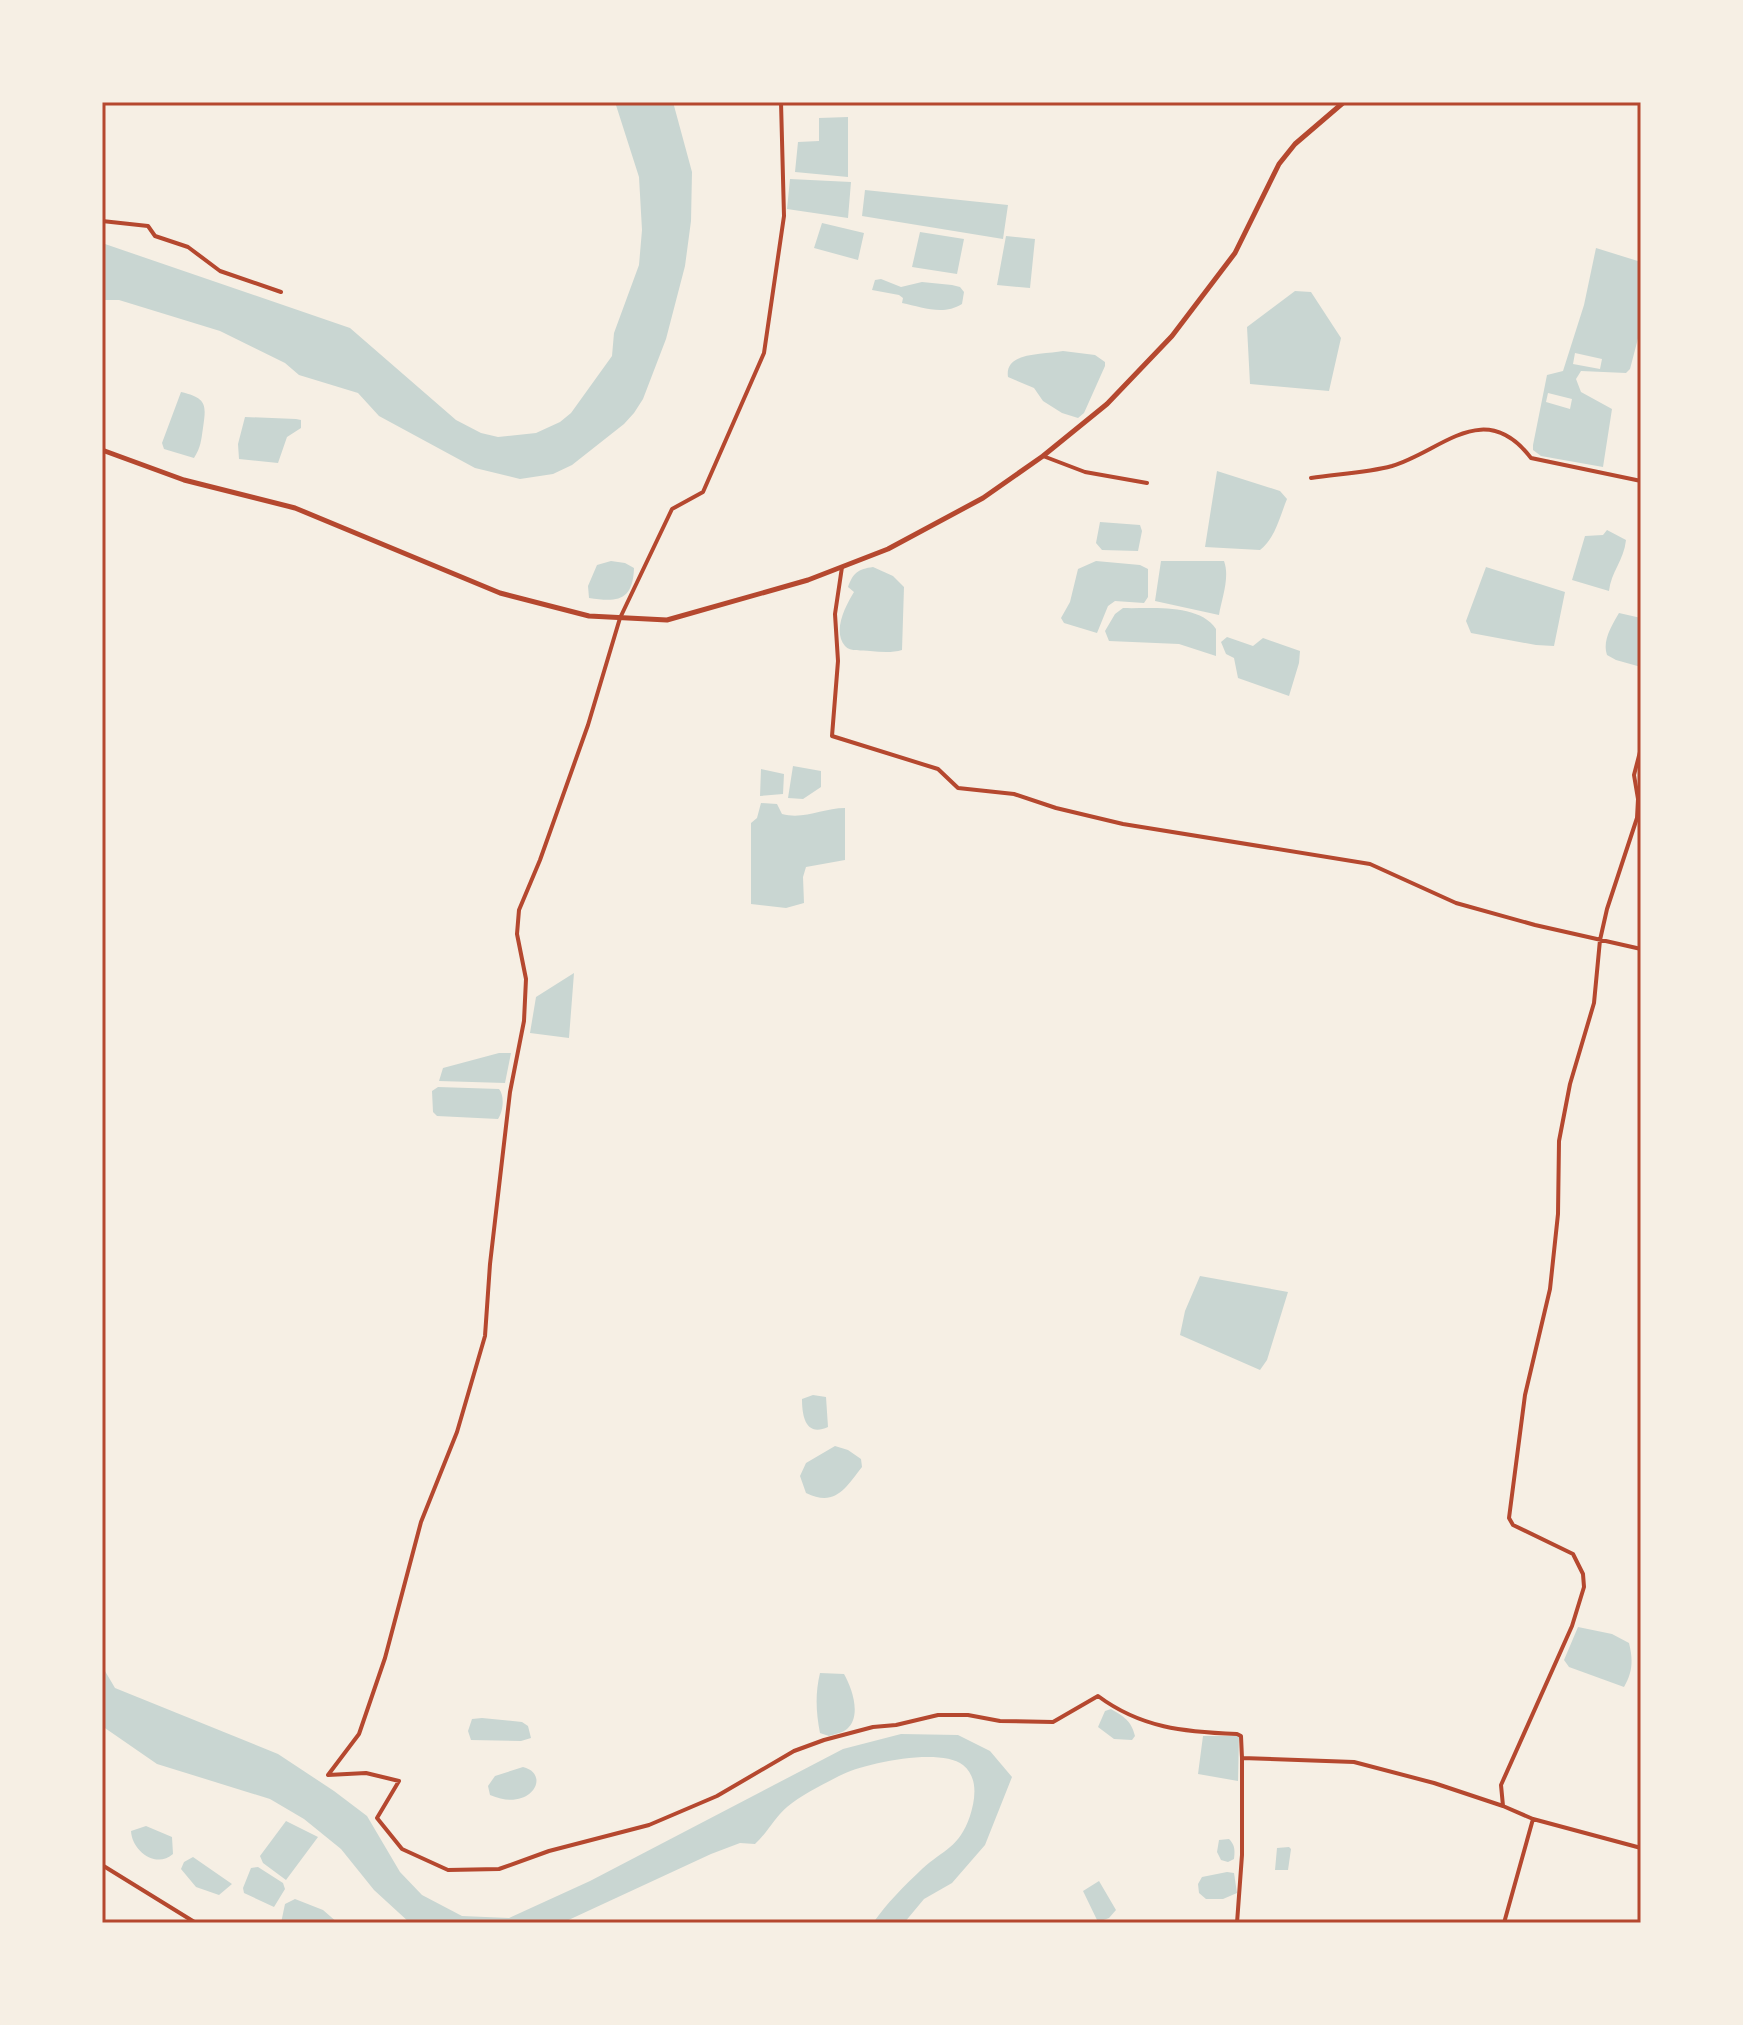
<svg xmlns="http://www.w3.org/2000/svg" width="1743" height="2025" font-family="Commissioner,sans-serif">
<rect width="100%" height="100%" fill="#f6efe4"/>
<path fill="#c9d6d2" fill-rule="evenodd" d="M615,102H673L692,172L691,221L685,266L666,339L643,399L634,413L624,424L572,465L553,474L520,479L475,468L379,416L358,393L299,375L285,363L220,331L119,300H102V244H105L350,328L456,420L481,433L498,437L536,433L560,422L571,413L612,356L614,333L639,265L642,230L639,177Z
M848,117V177L795,172L798,142L819,141V118Z
M790,179L851,182L848,218L787,209Z
M865,190L1008,205L1003,239L862,216Z
M822,223L864,233L858,260L814,248Z
M920,232L964,239L957,274L912,267Z
M1006,236L1035,239L1030,288L997,285Z
M1596,248L1641,262V327L1630,369L1626,373L1581,371L1576,379L1581,392L1612,409L1603,467L1541,456L1533,450V445L1547,375L1563,371L1584,305ZM1575,353L1602,359L1600,369L1573,364ZM1548,393L1572,399L1570,409L1546,402Z
M881,279L901,287L922,282L952,285L960,287L964,292L962,304C943,316 922,307 902,303L903,298L899,295L872,290L875,280Z
M1295,291L1311,292L1341,338L1329,391L1250,384L1247,327Z
M1063,351L1095,355L1105,362V366L1084,413L1078,418L1062,413L1043,401L1034,388L1008,377C1004,351 1045,355 1063,351Z
M181,392C208,398 206,406 203,428C201,441 201,447 194,458L164,449L162,443Z
M245,417L296,419L301,420V428L287,437L278,463L239,459L238,444Z
M1217,471L1280,491L1287,499C1280,516 1275,539 1260,550L1205,547Z
M1100,522L1140,525L1142,531L1138,551L1102,550L1096,543Z
M1607,530L1626,540C1624,560 1611,572 1609,591L1572,580L1585,536L1603,535Z
M611,561L625,563L634,568C633,602 616,602 589,598L588,586L597,565Z
M1096,561L1140,565L1148,569V597L1144,603L1115,601L1108,606L1097,633L1064,623L1061,618L1070,602L1078,569Z
M1161,561H1224C1230,577 1222,598 1219,615L1155,601Z
M873,567L893,576L904,587L902,650C892,653 881,652 870,651C863,650 850,652 845,646C832,631 846,605 854,592L848,587C853,573 858,569 873,567Z
M1486,567L1565,592L1554,646L1536,645L1471,633L1466,621Z
M1123,608C1150,609 1199,603 1216,629V656L1179,644L1109,641L1105,631L1115,614Z
M1619,613L1641,618V667L1616,660L1607,655C1602,641 1612,625 1619,613Z
M1227,637L1253,646L1263,638L1300,651L1299,663L1289,696L1238,678L1234,658L1226,654L1221,642Z
M793,766L821,771V787L803,799L788,798Z
M761,769L784,774L783,794L760,796Z
M761,803L777,804L782,814C804,820 823,808 845,808V860L806,867L803,877L804,903L786,908L751,904V823L757,818Z
M574,973L569,1038L530,1033L536,997Z
M499,1053H511L505,1083L439,1081L443,1068Z
M438,1087L499,1089C505,1096 503,1112 498,1119L437,1116L433,1112L432,1091Z
M1200,1276L1288,1292L1267,1360L1260,1370L1180,1335L1185,1311Z
M813,1395L826,1397L828,1427C806,1437 802,1417 802,1399Z
M835,1446L848,1450L861,1459L862,1467C845,1489 835,1507 806,1493L800,1476L806,1463Z
M1578,1627L1612,1634L1629,1643C1633,1659 1633,1672 1624,1687L1569,1667L1564,1660Z
M102,1666L115,1688L278,1754L334,1791L367,1816L400,1872L422,1895L462,1916L509,1918L590,1881L843,1749L901,1734L958,1735L990,1751L1012,1777L985,1845L952,1883L924,1899L904,1923H873C887,1903 904,1886 922,1869C944,1849 959,1848 970,1816C975,1800 979,1778 963,1765C940,1747 863,1763 839,1776C822,1785 801,1795 787,1807C776,1816 768,1832 755,1844L740,1843L711,1854L562,1923H410L374,1890L341,1849L304,1819L270,1799L157,1764L102,1726Z
M820,1673L844,1674C852,1688 862,1716 847,1729C843,1733 834,1734 829,1736L820,1733C816,1712 815,1694 820,1673Z
M1111,1709C1124,1717 1131,1720 1135,1736L1132,1740L1114,1739L1098,1727L1105,1711Z
M482,1718L522,1722L528,1726L531,1738L521,1741L471,1740L468,1731L472,1719Z
M1203,1736H1239L1238,1781L1198,1774Z
M523,1767C552,1774 531,1813 490,1795L488,1786L495,1776Z
M286,1821L318,1837L286,1880L263,1863L260,1856Z
M146,1826L172,1837L173,1854C156,1869 132,1851 131,1831Z
M1229,1839C1235,1845 1235,1850 1234,1859L1228,1862L1221,1860L1217,1852L1219,1840Z
M1289,1847L1291,1849L1288,1870H1275L1277,1848Z
M193,1857L232,1884L219,1895L196,1887L181,1869L184,1862Z
M258,1867L283,1883L285,1889L274,1907L244,1893L243,1888L251,1868Z
M1227,1872L1234,1873L1237,1893L1223,1899H1206L1199,1893L1198,1884L1202,1877Z
M1099,1881L1116,1910L1109,1918L1098,1922L1083,1891Z
M295,1899L323,1910L338,1923H281L285,1904Z"/>
<g fill="none" stroke-linecap="round" stroke-linejoin="round">
<path stroke="#b5482f" stroke-width="4" d="M102,221L148,226L155,236L188,247L220,271L281,292
M1043,456L1085,472L1147,483
M1311,478C1337,474 1366,473 1392,466C1442,451 1484,397 1531,458L1641,481
M842,567L835,614L838,661L832,736L938,769L958,788L1014,794L1056,808L1123,824L1370,864L1456,903L1535,925L1641,949
M328,1775L359,1734L385,1658L421,1522L457,1432L485,1336L490,1264L510,1092L524,1021L526,979L517,934L519,910L540,860L588,725L620,618L672,509L703,492L764,353L784,216L781,102
M328,1775L366,1773L399,1781L377,1818L402,1849L448,1870L499,1869L549,1851L649,1825L717,1796L794,1751L824,1740L873,1727L896,1725L938,1715H968L1000,1721L1053,1722L1098,1696C1141,1728 1184,1732 1237,1734L1241,1736L1242,1758
M1533,1819L1641,1848
M102,1865L196,1923
M237,1923H243
M1237,1923L1242,1855V1758L1354,1762L1434,1783L1503,1806
M1504,1923L1533,1819L1503,1806L1501,1785L1572,1626L1584,1587L1583,1574L1573,1554L1513,1525L1509,1518L1525,1395L1550,1289L1558,1214L1559,1141L1570,1084L1594,1003L1600,940L1607,909L1637,818L1638,799L1634,775L1641,748"/>
<path stroke="#b5482f" stroke-width="5" d="M102,450L184,480L295,508L500,593L589,616L667,620L808,580L888,549L983,498L1043,456L1107,404L1172,336L1235,253L1279,164L1295,144L1344,102"/>
</g>
<rect width="1743" height="2025" fill="none" stroke="#f6efe4" stroke-width="208"/>
<rect x="104" y="104" width="1535" height="1817" fill="none" stroke="#b5482f" stroke-width="3"/>
</svg>
